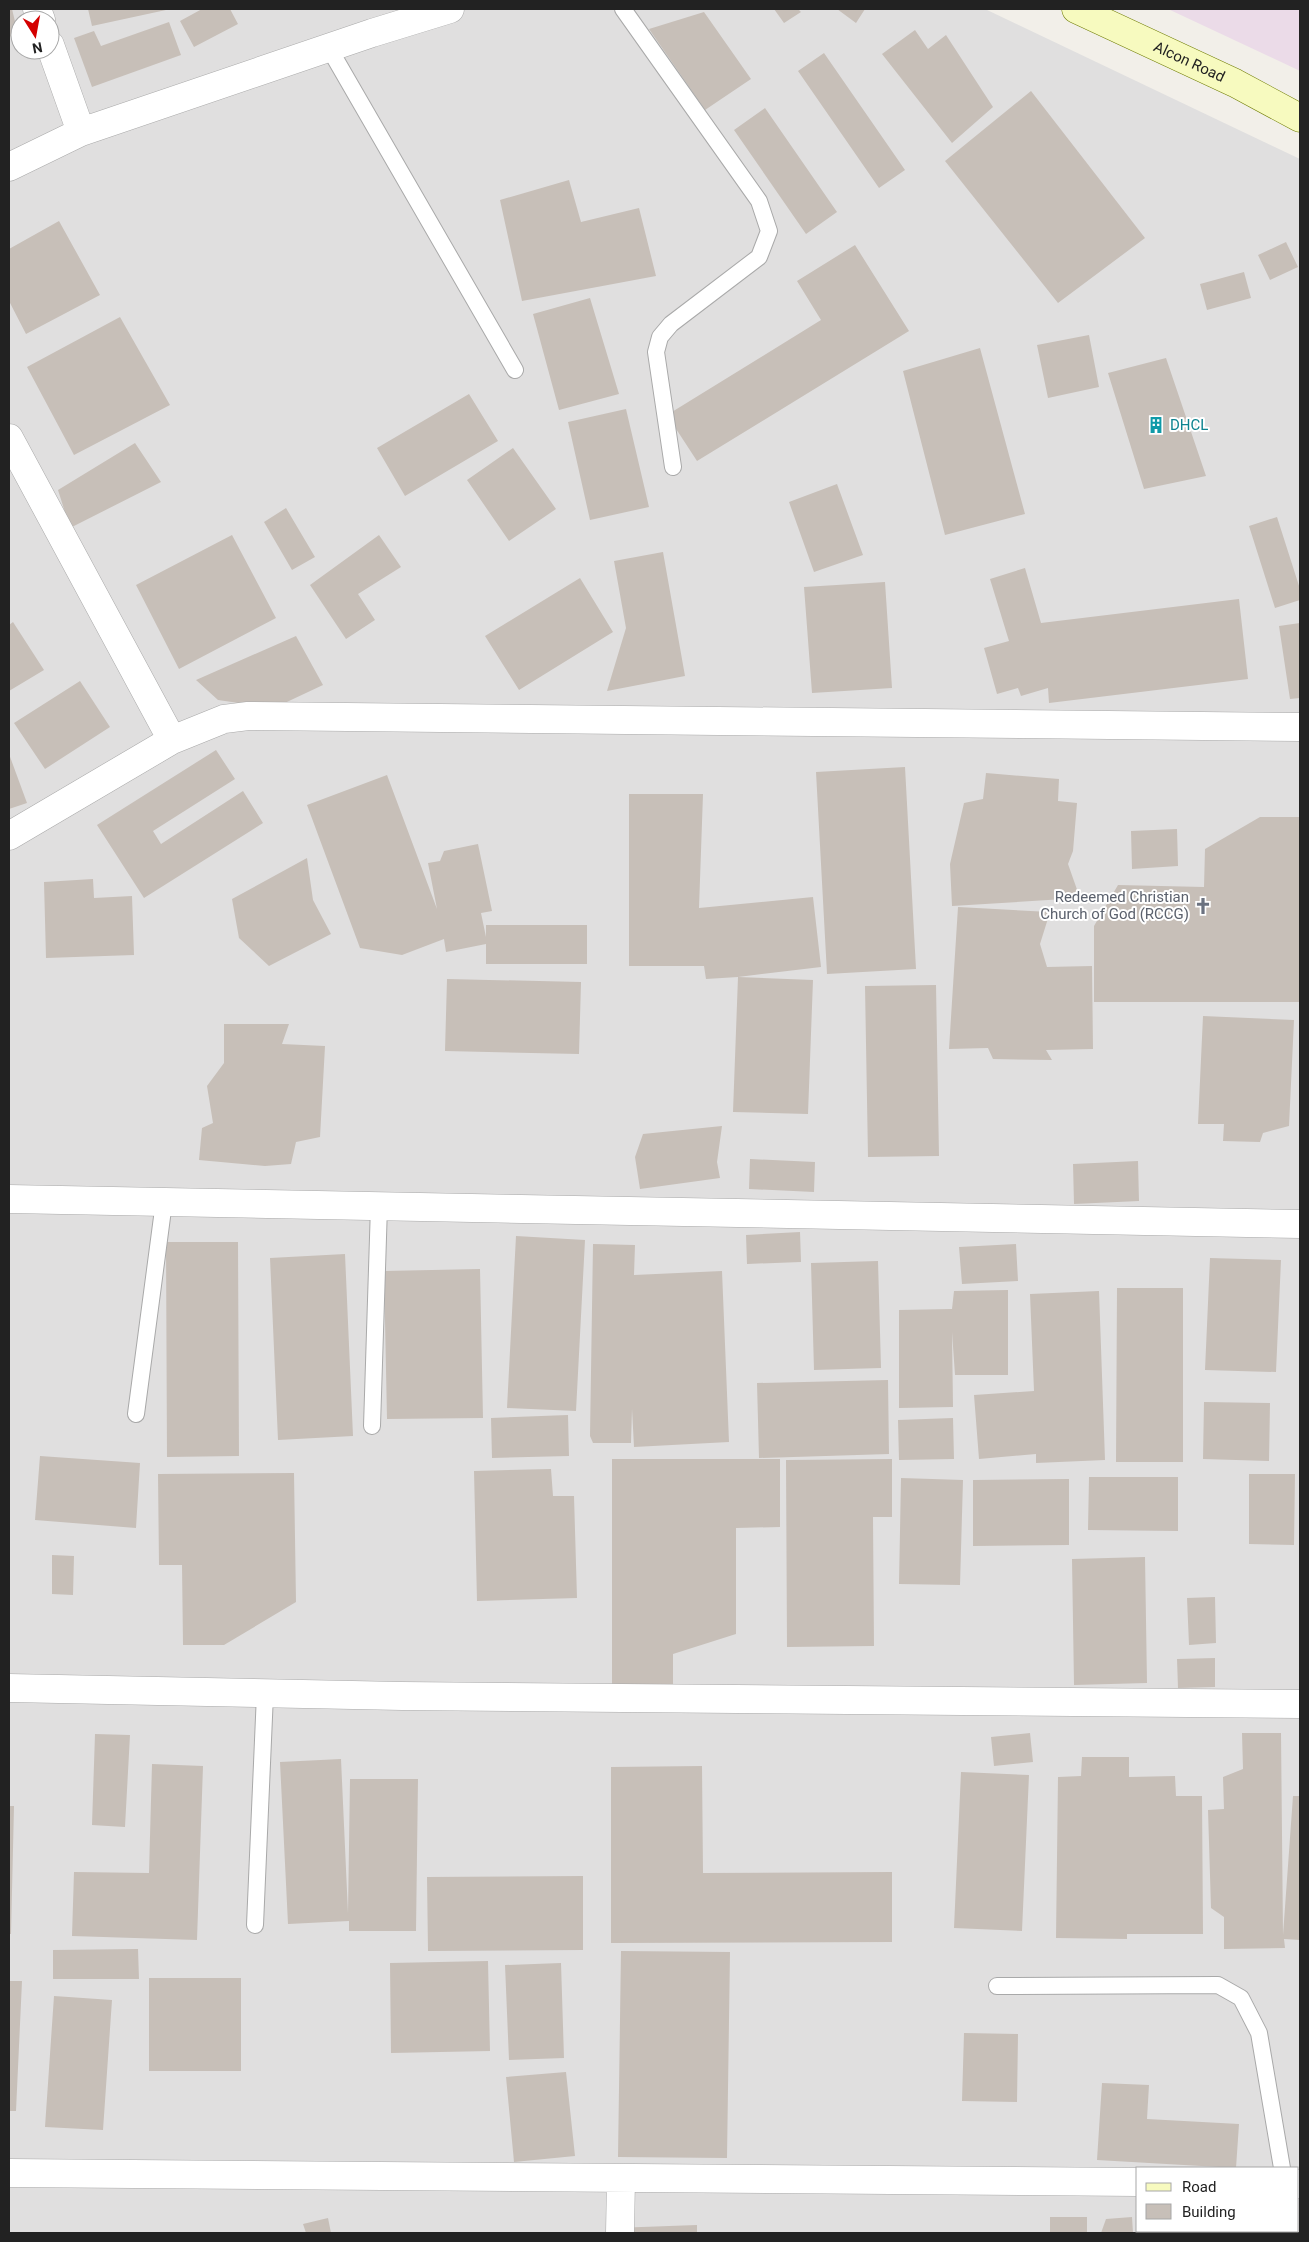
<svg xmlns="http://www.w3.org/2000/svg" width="1309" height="2242" font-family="Roboto,sans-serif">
<rect width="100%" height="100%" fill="#f2efe9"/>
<path fill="#e0dfdf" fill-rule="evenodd" d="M9,9H985L1300,159V2233H9ZM20,20H50V50H20ZM1138,2168H1298V2231H1138Z"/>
<path fill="#ebdbe8" d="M1168,9H1300V71L1298,70Z"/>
<path fill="#c7bfb8" d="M9,9H12L18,34L9,37Z
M88,9H166V10L92,26Z
M202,9H230L238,24L194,47L180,21Z
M774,9H798L801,12L784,23Z
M837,9H865L856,23Z
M704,12L751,79L705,110L649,29Z
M169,22L181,55L92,87L74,38L94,31L101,46Z
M915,30L928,49L946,35L993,107L952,143L882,54Z
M824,53L905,170L879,188L798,71Z
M1031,91L1145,238L1058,303L945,161Z
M765,108L837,212L806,234L734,130Z
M569,180L581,222L639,208L656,276L522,301L500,200Z
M59,221L100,295L26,334L9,301V249Z
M1286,242L1298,267L1270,280L1258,255Z
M855,245L909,331L697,461L667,415L821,320L797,281Z
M1244,272L1251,298L1207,310L1200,284Z
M590,298L619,394L559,410L533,314Z
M120,317L170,405L74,455L27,367Z
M1089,335L1099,387L1048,398L1037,345Z
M980,348L1025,514L945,535L903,371Z
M1166,358L1206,476L1144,489L1108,373Z
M469,394L498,441L405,496L377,448Z
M626,409L649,507L590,520L568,422Z
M135,443L161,482L70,528L58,490Z
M513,448L556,509L509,541L467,480Z
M837,484L863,555L814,572L789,502Z
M286,508L315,557L292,570L264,522Z
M1277,517L1300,589V600L1275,608L1249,526Z
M232,535L276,618L179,669L136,585Z
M379,535L401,567L358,594L375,620L346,639L310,585Z
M663,552L685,676L607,691L626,628L614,561Z
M1025,568L1041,623L1239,599L1248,679L1049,703L1048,688L1021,696L1018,688L997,694L984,648L1009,641L990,579Z
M580,578L613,632L519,690L485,636Z
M885,582L892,688L812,693L804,587Z
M13,622L44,670L9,691V625Z
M1300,623V698L1290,699L1279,626Z
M296,636L323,685L274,708L218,700L196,680Z
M80,681L110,727L45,769L14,723Z
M216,750L235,779L153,831L161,844L243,791L263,823L144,898L97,825Z
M9,754L27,803L9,809Z
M905,767L916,969L827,974L816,772Z
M986,773L1059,779L1058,801L1077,803L1073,851L1068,864L1080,898L952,906L950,864L964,803L983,799Z
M387,775L437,909L428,863L440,861L444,851L478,844L492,911L481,913L486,937V925H587V964H486V944L446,952L444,939L402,955L360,948L307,805Z
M629,794H703L699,908L813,897L821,967L738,977L706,979L704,966H629Z
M1260,817H1300V1002H1094V926L1118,885L1204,887L1205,849Z
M1177,829L1178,866L1132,869L1131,831Z
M307,858L313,900L331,934L269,966L239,938L232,899Z
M93,879L94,898L132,896L134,955L46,958L44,882Z
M958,907L1050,912L1040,944L1047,967L1092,966L1093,1049L1046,1050L1052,1060L993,1059L988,1048L949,1049Z
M738,977L813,980L808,1114L733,1112Z
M447,979L581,982L579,1054L445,1051Z
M936,985L939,1156L868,1157L865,986Z
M1203,1016L1294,1020L1289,1126L1263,1133L1260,1142L1223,1141L1224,1124H1198Z
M224,1024H289L282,1044L325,1046L320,1137L296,1142L291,1164L265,1166L199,1160L202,1128L213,1123L207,1086L224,1063Z
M722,1126L717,1162L720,1178L640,1189L635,1157L643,1134Z
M750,1159L815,1162L814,1192L749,1189Z
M1138,1161L1139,1201L1074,1204L1073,1164Z
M800,1232L801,1262L747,1264L746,1235Z
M516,1236L585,1240L576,1411L507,1408Z
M166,1242H238L239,1456L167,1457Z
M593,1244L635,1245L634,1275L722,1271L729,1442L634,1447L632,1409L631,1443H593L590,1436Z
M1016,1244L1018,1281L962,1284L959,1247Z
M345,1254L353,1436L278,1440L270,1258Z
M1210,1258L1281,1260L1276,1372L1205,1370Z
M878,1261L881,1368L814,1370L811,1263Z
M480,1269L483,1418L387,1419L384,1271Z
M1117,1288H1183V1462H1116Z
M1008,1290V1375H955L952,1332L953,1407L899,1408V1310L952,1309L954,1291Z
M1099,1291L1105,1460L1036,1463V1454L979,1459L974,1395L1034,1391L1030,1294Z
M888,1380L889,1454L759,1458L757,1383Z
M1204,1402L1270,1403L1269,1461L1203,1459Z
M568,1415L569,1456L492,1458L491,1418Z
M953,1418L954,1459L899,1460L898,1420Z
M40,1456L140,1463L136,1528L35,1520Z
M612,1459H780V1527L736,1528V1634L673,1654V1684H612Z
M892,1459V1517H873L874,1646L787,1647L786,1460Z
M551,1469L553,1496H574L577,1598L477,1601L474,1471Z
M294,1473L296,1602L224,1645H183L182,1565H159L158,1474Z
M1249,1474H1295L1294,1545L1249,1544Z
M1089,1477H1178V1531L1088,1530Z
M901,1478L963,1480L960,1585L899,1584Z
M1069,1479V1545L973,1546V1480Z
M52,1555L74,1556L73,1595L52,1594Z
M1145,1557L1147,1683L1074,1685L1072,1559Z
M1215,1597L1216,1643L1189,1645L1187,1598Z
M1215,1658V1687L1178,1688L1177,1659Z
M1030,1733L1033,1762L994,1766L991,1737Z
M1242,1733H1281L1283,1935L1293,1796H1300V1940L1284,1939L1285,1948L1224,1949V1917L1211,1908L1208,1810L1224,1809L1223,1777L1243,1769Z
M95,1734L130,1735L125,1827L92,1825Z
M1082,1757H1129V1777L1175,1776L1176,1796H1202L1203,1934H1127V1939L1056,1938L1058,1777L1081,1776Z
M341,1759L348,1913L350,1779H418L416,1931H349V1921L288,1924L280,1762Z
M152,1764L203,1766L197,1940L72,1936L74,1872L149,1873Z
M702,1766L703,1873L892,1872V1942L611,1943V1767Z
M961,1772L1029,1775L1022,1931L954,1928Z
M9,1806H14L11,1934H9Z
M583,1876V1950L428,1951L427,1877Z
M138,1949L139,1979H53V1950Z
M621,1951L730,1952L727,2158L618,2157Z
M488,1961L490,2051L391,2053L390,1963Z
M561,1963L564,2058L509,2060L505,1965Z
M149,1978H241V2071H149Z
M9,1981H22L16,2111H9Z
M54,1996L112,2000L103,2130L45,2127Z
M964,2033L1018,2034L1017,2102L962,2101Z
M566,2072L575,2156L514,2162L506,2077Z
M1102,2083L1149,2085L1147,2119L1239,2124L1236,2168L1097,2160Z
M1050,2217H1087V2233H1050Z
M1132,2217L1133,2233H1101L1106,2219Z
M328,2218L331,2233H306L303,2224Z
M697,2225V2233H614V2228Z
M1186,2231H1255V2233H1186Z"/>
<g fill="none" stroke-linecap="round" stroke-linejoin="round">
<g stroke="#a9a9a9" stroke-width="18">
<path id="lane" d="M623,9L759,201L769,231L759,257L671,324L660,337L656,352L673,467
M329,48L515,370
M136,1414L164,1202
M372,1426L379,1206
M255,1925L265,1694
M997,1986L1218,1985L1241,1998L1259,2033L1282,2168"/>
</g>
<g stroke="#a9a9a9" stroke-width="29">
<path id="street" d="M37,9L41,20
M50,45L81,132
M9,167L81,132L372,33L450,9
M9,438L172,740
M9,836L172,740L224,719L248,716L1300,727
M9,1199L1300,1224
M9,1688L402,1696L1300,1704
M9,2173L1138,2182
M1298,2184H1300
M620,2233L621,2179"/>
</g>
<g stroke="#707d05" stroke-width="29">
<g id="secondary">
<path id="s1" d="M1076,9L1235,83L1300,118"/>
</g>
</g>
<use href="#lane" stroke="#fff" stroke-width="16"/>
<use href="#street" stroke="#fff" stroke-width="28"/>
<use href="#secondary" stroke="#f7fabf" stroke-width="28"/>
</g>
<defs>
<g id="building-bare" transform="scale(1.35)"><path d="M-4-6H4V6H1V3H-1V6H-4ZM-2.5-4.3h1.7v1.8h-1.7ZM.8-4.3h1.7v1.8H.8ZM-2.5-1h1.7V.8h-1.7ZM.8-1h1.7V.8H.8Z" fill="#0f9aa8" stroke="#fff" stroke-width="2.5" paint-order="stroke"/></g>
<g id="church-bare" transform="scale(1.35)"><path d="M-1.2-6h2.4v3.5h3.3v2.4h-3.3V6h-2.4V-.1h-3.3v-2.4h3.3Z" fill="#6b7280" stroke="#fff" stroke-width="2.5" paint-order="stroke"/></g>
</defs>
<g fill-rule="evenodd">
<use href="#building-bare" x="1156" y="425"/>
<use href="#church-bare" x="1203" y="906"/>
</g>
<g text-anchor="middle" stroke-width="4" stroke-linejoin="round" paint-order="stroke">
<g font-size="15" fill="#222" stroke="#fff">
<text dy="5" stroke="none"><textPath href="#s1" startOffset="125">Alcon Road</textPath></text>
</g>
<g font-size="15" fill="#0d838f" stroke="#fff" text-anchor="start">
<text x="1170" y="430">DHCL</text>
</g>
<g font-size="15" fill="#5b616d" stroke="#fff" text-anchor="end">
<text x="1189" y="902">Redeemed Christian<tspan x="1189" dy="17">Church of God (RCCG)</tspan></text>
</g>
</g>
<rect width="1309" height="2242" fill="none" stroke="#222222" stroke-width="20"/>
<rect x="1136" y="2167" width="162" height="65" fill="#ffffff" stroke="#a7a7a7"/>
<rect x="1146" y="2183" width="25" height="8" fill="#f7fabf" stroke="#a7a7a7"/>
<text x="1182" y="2192" font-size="15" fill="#222222">Road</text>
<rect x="1146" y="2204" width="25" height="15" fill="#c7bfb8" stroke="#a7a7a7"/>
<text x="1182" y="2217" font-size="15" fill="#222222">Building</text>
<g transform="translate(35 35) rotate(169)"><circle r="24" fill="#ffffff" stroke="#a7a7a7"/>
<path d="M0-4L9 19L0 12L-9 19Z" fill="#d40000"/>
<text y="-8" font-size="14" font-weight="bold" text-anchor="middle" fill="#222222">N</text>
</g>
</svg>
